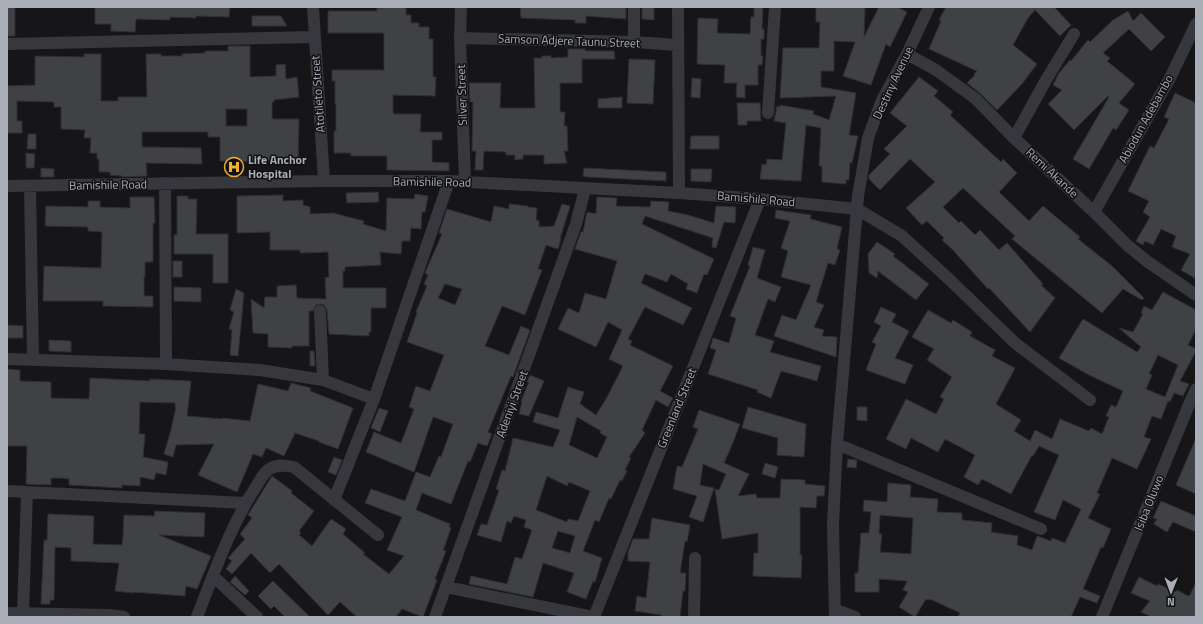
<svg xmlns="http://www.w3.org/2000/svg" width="1203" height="624" font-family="'Titillium Web',sans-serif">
<rect width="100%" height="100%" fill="#161618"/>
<path fill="#404145" stroke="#303034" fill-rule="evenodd" d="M7,7H15V36H7Z
M95,7H230L229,17L196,16V18L170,17V20L136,19L135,32L111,31V24H95Z
M386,7H406V15H411V23H419V27H429V39H433V77H436L435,96L393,95V112L394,114H421L420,132H442V140H432V162L449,163V171L387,170V156H351V153H334V131H336V104H335V81H332V70H384V33H328V11H377V8H386Z
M520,7H626V19L586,16V23H575V20L521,18Z
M642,7H654V20L642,19Z
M754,7H763L762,29H764V39H761V56H763L762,65H758V85H745V98L736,97L737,83H724L725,65L697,64L698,18L718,19L717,33L750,34L751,17H754Z
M816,7H865L864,37L879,7H897L907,12L890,47L886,44L871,85L843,76L855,42L834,41V71H821V87L856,93L849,135L858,136L852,163L850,162L849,180H846V184L822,182V166H819L821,128L806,125L801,181L760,179L762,164L766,165L767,159L782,160L786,123L774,121L777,106L780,107V105L814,111L813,114L829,120L836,96L780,98L783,48H819L820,22H816Z
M946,7H1054L1071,25L1060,36L1035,10L1028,18L1013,45L1037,64L1022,84L997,110L981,94L967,83L975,75L974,74L977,71L929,49L941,21L939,20Z
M1128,11L1133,21L1141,13L1165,37L1151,51L1129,29L1103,53L1110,58L1107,61L1135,84L1119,103L1129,110L1116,130L1113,128L1089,169L1073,159L1109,97L1108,96L1074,130L1048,104L1062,90L1053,85L1059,73L1070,60L1071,61L1088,40L1090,42L1113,20Z
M252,16H281L287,26H252Z
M228,46H250V77L276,76V65L285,64L286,79L297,77L299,97L274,100V102H272V119H299L298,162L263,160L264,162L220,161V137H208V132H142V147L201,148L202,164L146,163L147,176L122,177V176L110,175V172H99V159H97V153H90L91,138H84L85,130L61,129V107H54V102L17,101V121H22V133H7V86L35,85V56L84,57V54H101V101H118V97H147L146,54H161V56H182V54L205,53V51H228ZM226,109H247V126H226Z
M568,49H585V51H614L615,59H582V83H560V112H565L564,126H567L568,151H564L567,163L544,164V155H523V159L515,160V155H506V152L484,151L483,170H475L476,151H472L473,102H470L469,83H501L500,108H535L534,58H542V56H551V58L568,57Z
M629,59L655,60L653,104L627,103Z
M919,77L938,91L934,96L953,112L950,115L1001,162L1003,159L1017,173L999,192L1029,221L1043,206L1080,237L1078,239L1112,266L1144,298L1142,300L1123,289L1102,313L1012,239L1015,236L963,188L943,207L959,223L961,221L975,235L980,230L999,250L1007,243L1043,284L1041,285L1055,298L1030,332L989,288L988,289L952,249L942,240L944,238L927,221L922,225L906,208L935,182L910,159L880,190L869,179V175L890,154L884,149L907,126L890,113Z
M692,78L701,79L700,98L691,97Z
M1175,93L1196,103V279L1181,270L1190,254L1172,247L1176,236L1161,229L1153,245L1145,241L1143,245L1136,241L1150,217L1143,212L1149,201L1128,191L1150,146L1154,148L1169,119L1164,117Z
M622,97V108H598V99Z
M737,103H760L761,121H747V125H738Z
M28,134H36V149H27Z
M691,136H719V149H690Z
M26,153L35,154L34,168H26Z
M41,168L54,169V177H41Z
M584,168L666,172V181L588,177L583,176Z
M691,169H712L711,182L691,181Z
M378,192L379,202L347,203L346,193Z
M415,194L428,196L425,212H422L421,229L411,228L410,241H402L401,254L380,252L381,265L345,267V271H343V288H386V308H371V332H369V336L329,334L327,310L324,305L320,304L316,305L313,311H309V346H292V348L268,347V334L253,333L251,299L264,308L265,297H277V286L296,285L297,298L326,299L325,278L329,277L328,252L300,253V250H270V232L237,233V196L283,195V201L303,200V205L310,207V214L333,213L364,221L363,224L386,231L387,198L414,199Z
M177,196H188V199H197L196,234H228V283H213V254H174V235H177Z
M130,197H154L155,223H153V262H145V277H144V296H153V307L103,306V301H43L44,266L101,268L102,232L88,231V227L45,226L46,206L88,207V201H100V207L130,208Z
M597,197L617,198L616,206L650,207L651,201L669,202L668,211L688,215L714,223L716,206L736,207L735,223L724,222L716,248L712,247L713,238L645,216L642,224L714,259L707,275L704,274L697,293L686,289L688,284L671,274L667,282L645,274L641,283L692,308L683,325L645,307L628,339L632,341L630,345L673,366L660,391L673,398L668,407L656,400L642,430L645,433L629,457L631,458L625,470L627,471L622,481L620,480L611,499L609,498L599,522L595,520L583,551L602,558L595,582L593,581L586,599L567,592L574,573L543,563L533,597L469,584L471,576L507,584L515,557L522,559L532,530L524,527L526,520L514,516L511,523L507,521L501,542L477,535L481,524L487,525L499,490L496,489L502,470L505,471L513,438L553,447L560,430L533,422L536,412L558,418L568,387L584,392L580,404L584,406V407L596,415L606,399L623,366L609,359L622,330L608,322L596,347L558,329L568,308L579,313L585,293L606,299L617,261L575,249L581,232H583L587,212L596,214ZM577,417L601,431L600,433L607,437L597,458L569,445ZM547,476L567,486L569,482L590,491L578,521L568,519L567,522L536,510ZM558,531L575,536L570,553L552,548Z
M509,204L528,206V207L537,208L536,220L539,221V227L554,226L562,204L570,206L560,239H561L558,249L546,245L538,269L542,270L525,315L502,306L485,346L509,355L521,326L530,330L513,377L511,376L488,432L492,434L487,446L478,443L470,462L468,461L451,504L422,493L416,510L450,524L449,527L451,528L444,548L443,550L446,551L435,579L437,580L423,617L402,609L396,617H357L340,602L328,615L279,564L270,573L251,553L232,574L226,569L232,561L228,558L245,539L240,534L252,518L248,515L272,476L292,491L291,493L314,511L299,531L301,533L299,535L312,546L331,519L346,529L343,534L365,553L363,554L389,574L404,556L387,550L402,517L365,503L371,489L405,501L416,472L430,477L439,456L441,457L453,424L433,417L414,472L366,452L374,432L401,443L414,409L409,407L416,386L430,391L444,355L407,342L417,313L416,312L427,286L424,284L428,275L425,273L442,234L439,233L447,209L491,222L494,206L509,209ZM445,284L462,289L455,305L438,298Z
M776,210L811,215L810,219L842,227L837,249L840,250L835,265L828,263L816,302L824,305L814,327L824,330L822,336L837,337L836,357L774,336L782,315L796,320L811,285L781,277L788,251L781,248L790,221L775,218Z
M877,242L895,254L893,256L929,284L916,300L878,271L877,278L869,273L868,254Z
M753,247L765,250L757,278L781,287L775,302L768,299L755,335L774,341L770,352L821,366L817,381L781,371L771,398L757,392L758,390L708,374L716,350L710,348L713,338L729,343L736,318L730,316L750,266L748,265Z
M173,261H182V277H173Z
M174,287L201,288V302L174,301Z
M236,289L244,293L238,356L230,355L232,330L229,329L234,312L230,310Z
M1163,292L1196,310V329L1188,345L1196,349V351L1180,381L1189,384L1183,396L1174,393L1170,402L1168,401L1161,419L1152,416L1144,437L1151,439L1137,469L1112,458L1097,493L1100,494L1088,518L1111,529L1103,548L1101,547L1083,589L1100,596L1097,603L1080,597L1071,617H958L960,613L930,599L929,600L926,599L915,617L899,607L908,592L903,590L907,581L879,579V592H855V573H858L861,533H869L871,512L863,511L864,500L887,502L888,483L911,485L910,497L938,499L937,512L962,513V520L992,523L991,532L1018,536L1017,545L1032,550L1037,536L1051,541L1052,538L1065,543L1081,509L1063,500L1055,520L1034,512L1059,455L1039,446L1033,456L1032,455L1011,494L982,479L978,485L964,477L975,455L945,439L938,452L911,438L906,449L886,439L906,399L936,414L944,399L940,397L952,377L927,360L934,349L912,337L928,310L951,323L953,320L972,332L970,336L995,350L992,356L1015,368L996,404L1021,420L1014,431L1030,441L1035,430L1052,439L1060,419L1089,431L1091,428L1102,434L1109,417L1106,416L1111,405L1116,407L1123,391L1089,375L1059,358L1083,319L1137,352L1141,347L1119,328L1133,332L1143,314L1141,313L1144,306L1152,310ZM1158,355L1178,365L1165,397L1146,389L1152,375L1149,374ZM880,515L913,518L911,554L880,552L882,534H879Z
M881,307L896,314L892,322L909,331L895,358L913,365L905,384L866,370L876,344L872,342L881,326L874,322Z
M7,325L23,326V338H7Z
M49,340L71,341V352L49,351Z
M310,351H314L315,366H310Z
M7,369L20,370V381L51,382V398L89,399L90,378L150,381V379L191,381L187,416L222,419V418L250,421L258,384L288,391L291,383L311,388L310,391L353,408L338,449L319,442V441L295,433L284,456L266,448L262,457L253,454L237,492L198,475L214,444L176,445L173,457L164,454L171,430L176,407H175V403L140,402L139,434H145L143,457L168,462L166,475L156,473L154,480L140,477V486L122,485V488L69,485V479L61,478H51V485L26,484L27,446H7Z
M530,375L544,381L529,416L519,414L522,402L521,401L529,382H527Z
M748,407L806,424L804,457L777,455L778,438L742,428Z
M857,407H867V421L857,420Z
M379,408L388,411L380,432L371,428Z
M699,410L740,424L732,445L724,463L749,474L738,496L756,494L757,498H780L781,479L805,480V484L825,486L824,496H817L816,508L800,507V555H802L801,578L753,576L754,553H758V533L722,539L715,489L719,490L726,474L703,464L700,485L714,488L703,522L689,517L697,496L673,489L677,466L682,467L698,429L693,427Z
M1196,438V494L1176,485Z
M334,457L342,460L336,475L328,472Z
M848,459L857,460L856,468L847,467Z
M765,463L778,467L775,478L762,474Z
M1161,501L1196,516V532L1173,522L1167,532L1154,524L1157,519L1153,518Z
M155,511L205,513L204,537L159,535L211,556L197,589L186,586L185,596L133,592V593L115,591L119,563L71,561V548L55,547L54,600H50V604H41L44,540H47L48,514L94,516L93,544L122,545L123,537L124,515L154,516Z
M652,518L690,525L687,542L685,541L680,573H686L685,591H683L680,617H661V615L635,611L637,596L646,598L650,562L628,561V552L633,539H649Z
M235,576L249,591L245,595L230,582Z
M1139,577L1157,586L1158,584L1176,592L1177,590L1188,596L1190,595L1196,582V617H1152L1141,612L1150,601L1131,593Z
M273,581L310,617H285L274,606L271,609L258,596Z"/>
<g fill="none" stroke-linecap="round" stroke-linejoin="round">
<path stroke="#37383d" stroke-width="12" d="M313,7L324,181
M461,7L460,38L465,182
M634,7V42
M678,7L679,193
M460,38L634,42L678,45
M7,44L314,37
M907,54L936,70L976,99L1014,138L1094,212L1127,245L1148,262L1196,295
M768,113L775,7
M1014,138L1046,80L1074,34
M165,183L166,364
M7,186L324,181H449L679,193L760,199L857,209L902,236L950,280L1015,343L1090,400
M30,187L33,360
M1094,212L1170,78L1196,24
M320,311L323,380
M7,359L166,364L260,370L323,380L374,399
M837,444L1041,529
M7,491L245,503
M334,500L374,399L449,181
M213,576L257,617
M446,587L593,617
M836,610L855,617
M7,613L109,615L124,617
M23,613L27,492
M197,617C214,573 231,524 257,485C260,480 263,474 268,470C276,464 285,465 294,467L378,535
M435,617L576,224L585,189
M594,617L760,199
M694,617L695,558
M835,617L833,524L837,444L858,196L868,138L882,100L907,54L929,7
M1102,617L1188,407L1196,389"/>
</g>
<defs>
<g id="hospital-ring" transform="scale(1)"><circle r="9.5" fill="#111113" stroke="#f2b134" stroke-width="1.5"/><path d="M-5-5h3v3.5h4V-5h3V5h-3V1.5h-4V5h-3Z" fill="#f2b134"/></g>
</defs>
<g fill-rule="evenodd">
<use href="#hospital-ring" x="234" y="167"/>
</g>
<g text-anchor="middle" stroke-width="3" stroke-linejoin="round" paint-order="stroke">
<g font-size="12" fill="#a8adb8" stroke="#111113">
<text transform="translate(569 41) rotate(2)" y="4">Samson Adjere Taunu Street</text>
<text transform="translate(893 83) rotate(-65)" y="4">Destiny Avenue</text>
<text transform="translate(318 94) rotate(-94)" y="4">Atotileto Street</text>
<text transform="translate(462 95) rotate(-92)" y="4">Silver Street</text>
<text transform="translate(1146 119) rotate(-61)" y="4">Abiodun Adebambo</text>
<text transform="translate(1052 173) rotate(43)" y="4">Remi Akande</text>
<text transform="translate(432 182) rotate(1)" y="4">Bamishile Road</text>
<text transform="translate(108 185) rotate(-1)" y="4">Bamishile Road</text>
<text transform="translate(756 199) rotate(5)" y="4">Bamishile Road</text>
<text transform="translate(512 404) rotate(-70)" y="4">Adeniyi Street</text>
<text transform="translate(677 408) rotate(-68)" y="4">Greenland Street</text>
<text transform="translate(1149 503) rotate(-68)" y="4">Isiba Oluwo</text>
</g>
<g font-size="12" font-weight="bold" fill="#a8adb8" stroke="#111113" text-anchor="start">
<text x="248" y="164">Life Anchor<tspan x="248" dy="14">Hospital</tspan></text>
</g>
</g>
<rect width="1203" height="624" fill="none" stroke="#a8adb8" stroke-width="16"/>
<g transform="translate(1171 592) rotate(181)" stroke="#111113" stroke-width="3" paint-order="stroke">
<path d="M0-3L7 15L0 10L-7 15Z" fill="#a8adb8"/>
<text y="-6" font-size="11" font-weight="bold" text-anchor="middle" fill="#a8adb8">N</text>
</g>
</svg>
